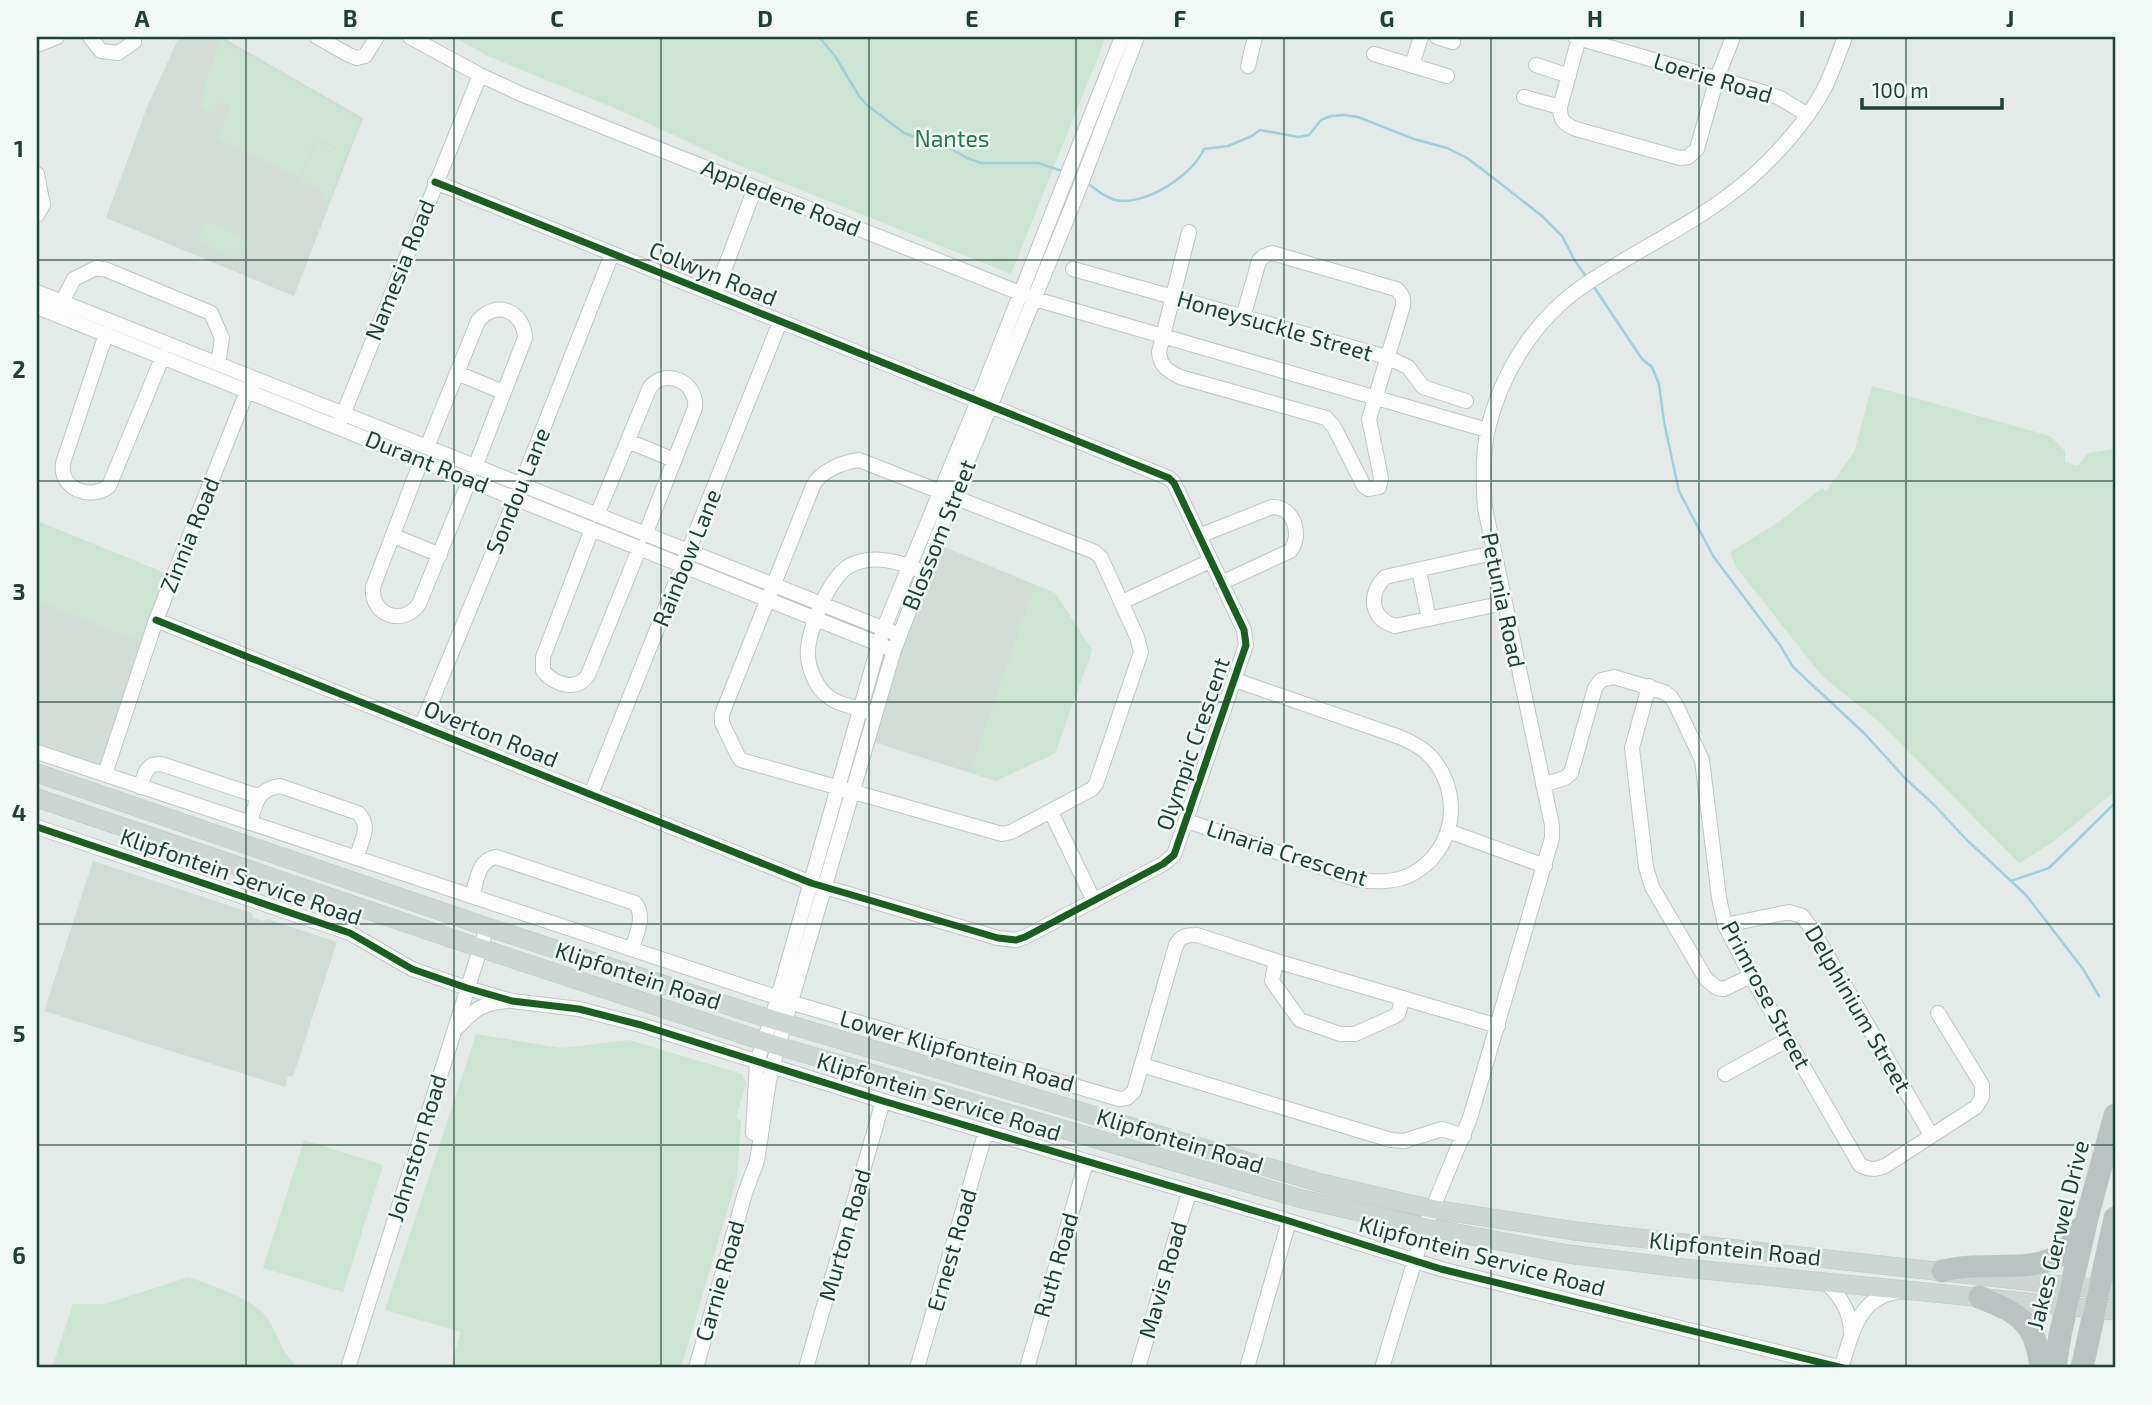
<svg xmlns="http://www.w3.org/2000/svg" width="2152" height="1405" font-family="'Exo 2',sans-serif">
<rect width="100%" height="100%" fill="#e3eae7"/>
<path fill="#d1dcd7" d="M179,37H222L363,118L294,296L106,218L147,107Z
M37,521L172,576L105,774L37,752Z
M935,543L1055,593L1092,650L1055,753L996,781L867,740Z
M93,861L252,913L253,918L264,921L267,919L337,942L293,1077L288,1076L285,1087L44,1011Z"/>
<path fill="#cbe4d4" d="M454,37H1106L1011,274L731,162L624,112L488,56Z
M221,39L360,119L328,203L319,188L300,180L317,141L336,150L337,148L316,139L299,177L218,139L231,106L218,102L214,113L202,109L206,81Z
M208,221L246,240L236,259L198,240Z
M1872,386L2050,436L2065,451V462L2078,466L2088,453L2115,449V791L2053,842L2019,863L1880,722L1822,676L1736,567L1730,552L1779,522L1822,488L1826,491L1854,452Z
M37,521L172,576L148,645L37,600Z
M1035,585L1055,593L1092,650L1055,753L996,781L970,772Z
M476,1034L561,1048L629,1040L742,1074L746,1083L736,1118L741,1121L737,1177L681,1368H450L461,1332L385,1310Z
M304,1140L383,1165L343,1292L263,1268Z
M189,1277C210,1285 249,1297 264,1314C278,1331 281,1357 301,1368H52L73,1304H105Z"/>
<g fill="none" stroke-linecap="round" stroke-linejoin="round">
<path stroke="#a0d0dc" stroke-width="2.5" d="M819,37L835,56L859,96L867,105L904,133L953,150L967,158L981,163H1038L1062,171
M1087,183C1096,189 1104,197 1115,200C1144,207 1193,175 1204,149L1228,146L1252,136L1260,130L1298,137L1309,135L1321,120L1331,116L1343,115L1358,117L1414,139L1447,148L1467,158L1487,173L1542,216L1562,236L1575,261L1588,279
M1594,287L1642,359L1652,367L1659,384L1664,422L1679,491L1713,556L1780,645L1793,667L1864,733L1904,777L1934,805L1967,840L2026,895L2083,969L2099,996
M2011,881L2049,868L2115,803"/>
<g stroke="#c0c7c4" stroke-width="16">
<path id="minor" d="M90,37L101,51L118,53L134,42V37
M317,37L349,55L357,58L365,56L377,37
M410,37L480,75L521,94L1035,299L1487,430
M1437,37L1453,42
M1575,37L1766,93L1780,98L1808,115
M1579,38L1560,107C1560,121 1564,124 1576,129L1680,158L1688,157L1697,149L1717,78L1733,37
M37,45L57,37
M1374,54L1447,76
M1412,65L1421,37
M1536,65L1569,76
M1248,66L1255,37
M1524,97L1560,107
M37,174L43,205L37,215
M1189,232L1159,352C1160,366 1168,371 1180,377L1326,418L1334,427L1364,486L1368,489L1379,487L1381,478L1369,419L1403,306C1404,298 1402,294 1396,289L1272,253L1264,256L1259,261L1243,317
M1073,269L1387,357L1408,367L1423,387L1466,401
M37,292L892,632
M715,294L755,188
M62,302L74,279L96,268L107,270L211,313L222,338L218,364
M37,307L886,647
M106,334L63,463C59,489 91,501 109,486L163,356
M457,373L503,392
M340,422L480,75
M628,441L674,460
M427,447L478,321C496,299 524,311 525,338L475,467
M859,460L1095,552L1101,558L1137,637L1141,652L1096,784L1092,789L1011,832L1002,834L741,760L738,756L722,723V714L813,486C820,471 843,462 859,460Z
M421,461L373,587C370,615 403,627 419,604L470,479
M597,515L650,387C667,367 698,383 695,408L645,535
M592,529L543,657V671C555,685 577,692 588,675L640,547
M394,536L440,555
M1199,536L1272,507C1294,506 1303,536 1290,551L1221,583
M1493,553L1385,577C1368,595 1370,618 1395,626L1504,603
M1419,570L1429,619
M1122,602L1210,561
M156,620L811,883L998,938L1016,940L1025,937L1163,864L1174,855L1246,645L1244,630L1174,483L1169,478L435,182
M1649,686L1632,748L1646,867L1652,887L1706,979L1717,988L1724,989L1751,976
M867,711C851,706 834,704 823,692C815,683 809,669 808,657C806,634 828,579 849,566C871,554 895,560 916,569
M421,727L516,497L612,254
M37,752L803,1006L1119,1099L1127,1098L1134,1091L1176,945C1181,936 1186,935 1197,935L1276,961L1498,1026
M105,774L156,620L244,399L252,382
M1543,785L1565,778L1571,773L1595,688L1601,680L1614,677L1664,692L1671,697L1676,705L1702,760L1719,898L1725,925L1751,976L1860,1165C1870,1170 1875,1170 1885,1166L1976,1107L1982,1097V1085L1938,1013
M140,787L146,771L152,765L161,764L258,796
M591,794L780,322
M1051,812L1094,901
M1187,821L1358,880C1376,882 1395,883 1412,874C1455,851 1464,794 1431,757C1421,746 1408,740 1394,735L1235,680
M250,823C256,803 256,790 280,786L358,813C372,826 361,842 356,858
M37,827L350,933L412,969L467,988L512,1001L579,1009L641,1025L883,1101L1289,1221L1441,1269L1843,1368
M1448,831L1545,866
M472,896C477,881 478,860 496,857L635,903C646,916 636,934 632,949
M1725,925L1789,912L1802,916L1812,929L1931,1135
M1276,961L1272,981L1300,1020L1340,1034H1355L1395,1016L1398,1014L1403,998
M456,1029C474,1010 481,1003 507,1001
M1142,1065L1391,1140L1404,1141L1442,1129L1464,1136
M1725,1074L1787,1040
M753,1133L757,1062L774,1011L883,630L978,401L1122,37
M1826,1282C1841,1298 1850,1310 1851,1332
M348,1368L487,927
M696,1368L745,1193L757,1161L769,1081L778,1046L894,650L953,497L1077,194L1137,37
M806,1368L883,1101
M917,1368L986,1131
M1027,1368L1086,1162
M1138,1368L1189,1192
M1247,1368L1289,1221
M1382,1368L1425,1227L1470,1118L1552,838V825L1485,508C1483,482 1482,455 1488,429C1501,373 1535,319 1583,286C1637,249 1698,223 1748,180C1775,157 1806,122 1823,91C1832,74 1838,55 1845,37
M1841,1368C1852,1335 1857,1298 1897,1292"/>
</g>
<g stroke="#bbc6c3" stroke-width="19">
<path id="major" d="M37,773L487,927L754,1014L1317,1182L1432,1209L1575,1231L2115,1291
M37,798L480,948L778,1046L1302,1199L1425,1227L1568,1254L1674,1267L2115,1311"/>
</g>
<g stroke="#bbc6c3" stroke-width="23">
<path id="highway" d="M1942,1271C1952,1269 1963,1267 1974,1267C2001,1265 2032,1270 2056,1257C2068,1251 2075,1239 2081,1228
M1979,1297C2020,1313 2036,1322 2041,1368
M2055,1368L2060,1335L2088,1214L2115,1115
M2082,1368L2115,1218"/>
</g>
<use href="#minor" stroke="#fbfcfb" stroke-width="14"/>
<use href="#major" stroke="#ccd6d3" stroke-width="18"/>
<use href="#highway" stroke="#b9c3c1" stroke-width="21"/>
<g stroke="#f1f9f6" stroke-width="11">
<path id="cycleway" d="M156,620L811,883L998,938L1016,940L1025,937L1163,864L1174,855L1246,645L1244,630L1174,483L1169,478L435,182
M37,827L350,933L412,969L467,988L512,1001L579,1009L641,1025L883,1101L1289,1221L1441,1269L1843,1368"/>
</g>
<use href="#cycleway" stroke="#1b5e20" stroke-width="7"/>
</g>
<path fill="none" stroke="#1f3f39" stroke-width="2" stroke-opacity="0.55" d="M246,37V1368M454,37V1368M661,37V1368M869,37V1368M1076,37V1368M1284,37V1368M1491,37V1368M1699,37V1368M1906,37V1368M37,260H2115M37,481H2115M37,702H2115M37,924H2115M37,1145H2115"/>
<g text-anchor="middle" stroke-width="5" stroke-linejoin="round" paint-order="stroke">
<g font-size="23" fill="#1f3f39" stroke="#f1f9f6">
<text transform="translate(1713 78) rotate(17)" y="8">Loerie Road</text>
<text transform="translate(781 198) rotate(22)" y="8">Appledene Road</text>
<text transform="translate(400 270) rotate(-68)" y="8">Namesia Road</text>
<text transform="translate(713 274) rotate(22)" y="8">Colwyn Road</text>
<text transform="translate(1275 326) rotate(16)" y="8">Honeysuckle Street</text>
<text transform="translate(427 462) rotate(22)" y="8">Durant Road</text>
<text transform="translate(518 491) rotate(-68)" y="8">Sondou Lane</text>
<text transform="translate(190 535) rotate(-68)" y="8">Zinnia Road</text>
<text transform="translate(939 535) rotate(-68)" y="8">Blossom Street</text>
<text transform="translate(687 558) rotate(-68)" y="8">Rainbow Lane</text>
<text transform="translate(1503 600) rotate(78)" y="8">Petunia Road</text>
<text transform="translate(491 734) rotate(22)" y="8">Overton Road</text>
<text transform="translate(1193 744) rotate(-71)" y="8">Olympic Crescent</text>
<text transform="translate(1287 853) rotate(18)" y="8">Linaria Crescent</text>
<text transform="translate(241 877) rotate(19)" y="8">Klipfontein Service Road</text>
<text transform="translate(638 976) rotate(18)" y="8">Klipfontein Road</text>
<text transform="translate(1766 995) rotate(62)" y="8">Primrose Street</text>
<text transform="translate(1858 1009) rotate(60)" y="8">Delphinium Street</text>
<text transform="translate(957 1051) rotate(16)" y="8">Lower Klipfontein Road</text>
<text transform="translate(939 1097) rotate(17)" y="8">Klipfontein Service Road</text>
<text transform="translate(1180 1141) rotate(17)" y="8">Klipfontein Road</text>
<text transform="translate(417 1148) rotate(-73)" y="8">Johnston Road</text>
<text transform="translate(845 1235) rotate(-74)" y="8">Murton Road</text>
<text transform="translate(2058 1235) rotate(-76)" y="8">Jakes Gerwel Drive</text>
<text transform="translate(1735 1249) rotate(6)" y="8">Klipfontein Road</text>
<text transform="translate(952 1250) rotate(-74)" y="8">Ernest Road</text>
<text transform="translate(1482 1256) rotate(15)" y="8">Klipfontein Service Road</text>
<text transform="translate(1056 1265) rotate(-74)" y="8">Ruth Road</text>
<text transform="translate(1163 1280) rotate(-74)" y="8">Mavis Road</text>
<text transform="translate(720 1281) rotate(-74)" y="8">Carnie Road</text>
</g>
<g font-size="23" fill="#257a4b" stroke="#f1f9f6">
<text x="952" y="147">Nantes</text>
</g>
</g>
<rect width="2152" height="1405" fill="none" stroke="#f1f9f6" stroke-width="77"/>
<path d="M1862 98v10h140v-10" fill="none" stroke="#1f3f39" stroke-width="3.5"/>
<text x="1872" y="98" font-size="21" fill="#1f3f39" stroke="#f1f9f6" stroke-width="5" paint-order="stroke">100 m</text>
<rect x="38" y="38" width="2076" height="1328" fill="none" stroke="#1f3f39" stroke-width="2.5"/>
<g font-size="23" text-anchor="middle" font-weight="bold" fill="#1f3f39">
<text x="142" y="27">A</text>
<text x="350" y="27">B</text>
<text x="557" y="27">C</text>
<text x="765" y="27">D</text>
<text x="972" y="27">E</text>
<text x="1180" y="27">F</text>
<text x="1387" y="27">G</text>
<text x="1595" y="27">H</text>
<text x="1802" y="27">I</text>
<text x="2010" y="27">J</text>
<text x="19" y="157">1</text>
<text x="19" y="378">2</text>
<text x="19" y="600">3</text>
<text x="19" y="821">4</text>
<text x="19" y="1042">5</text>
<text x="19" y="1264">6</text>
</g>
</svg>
